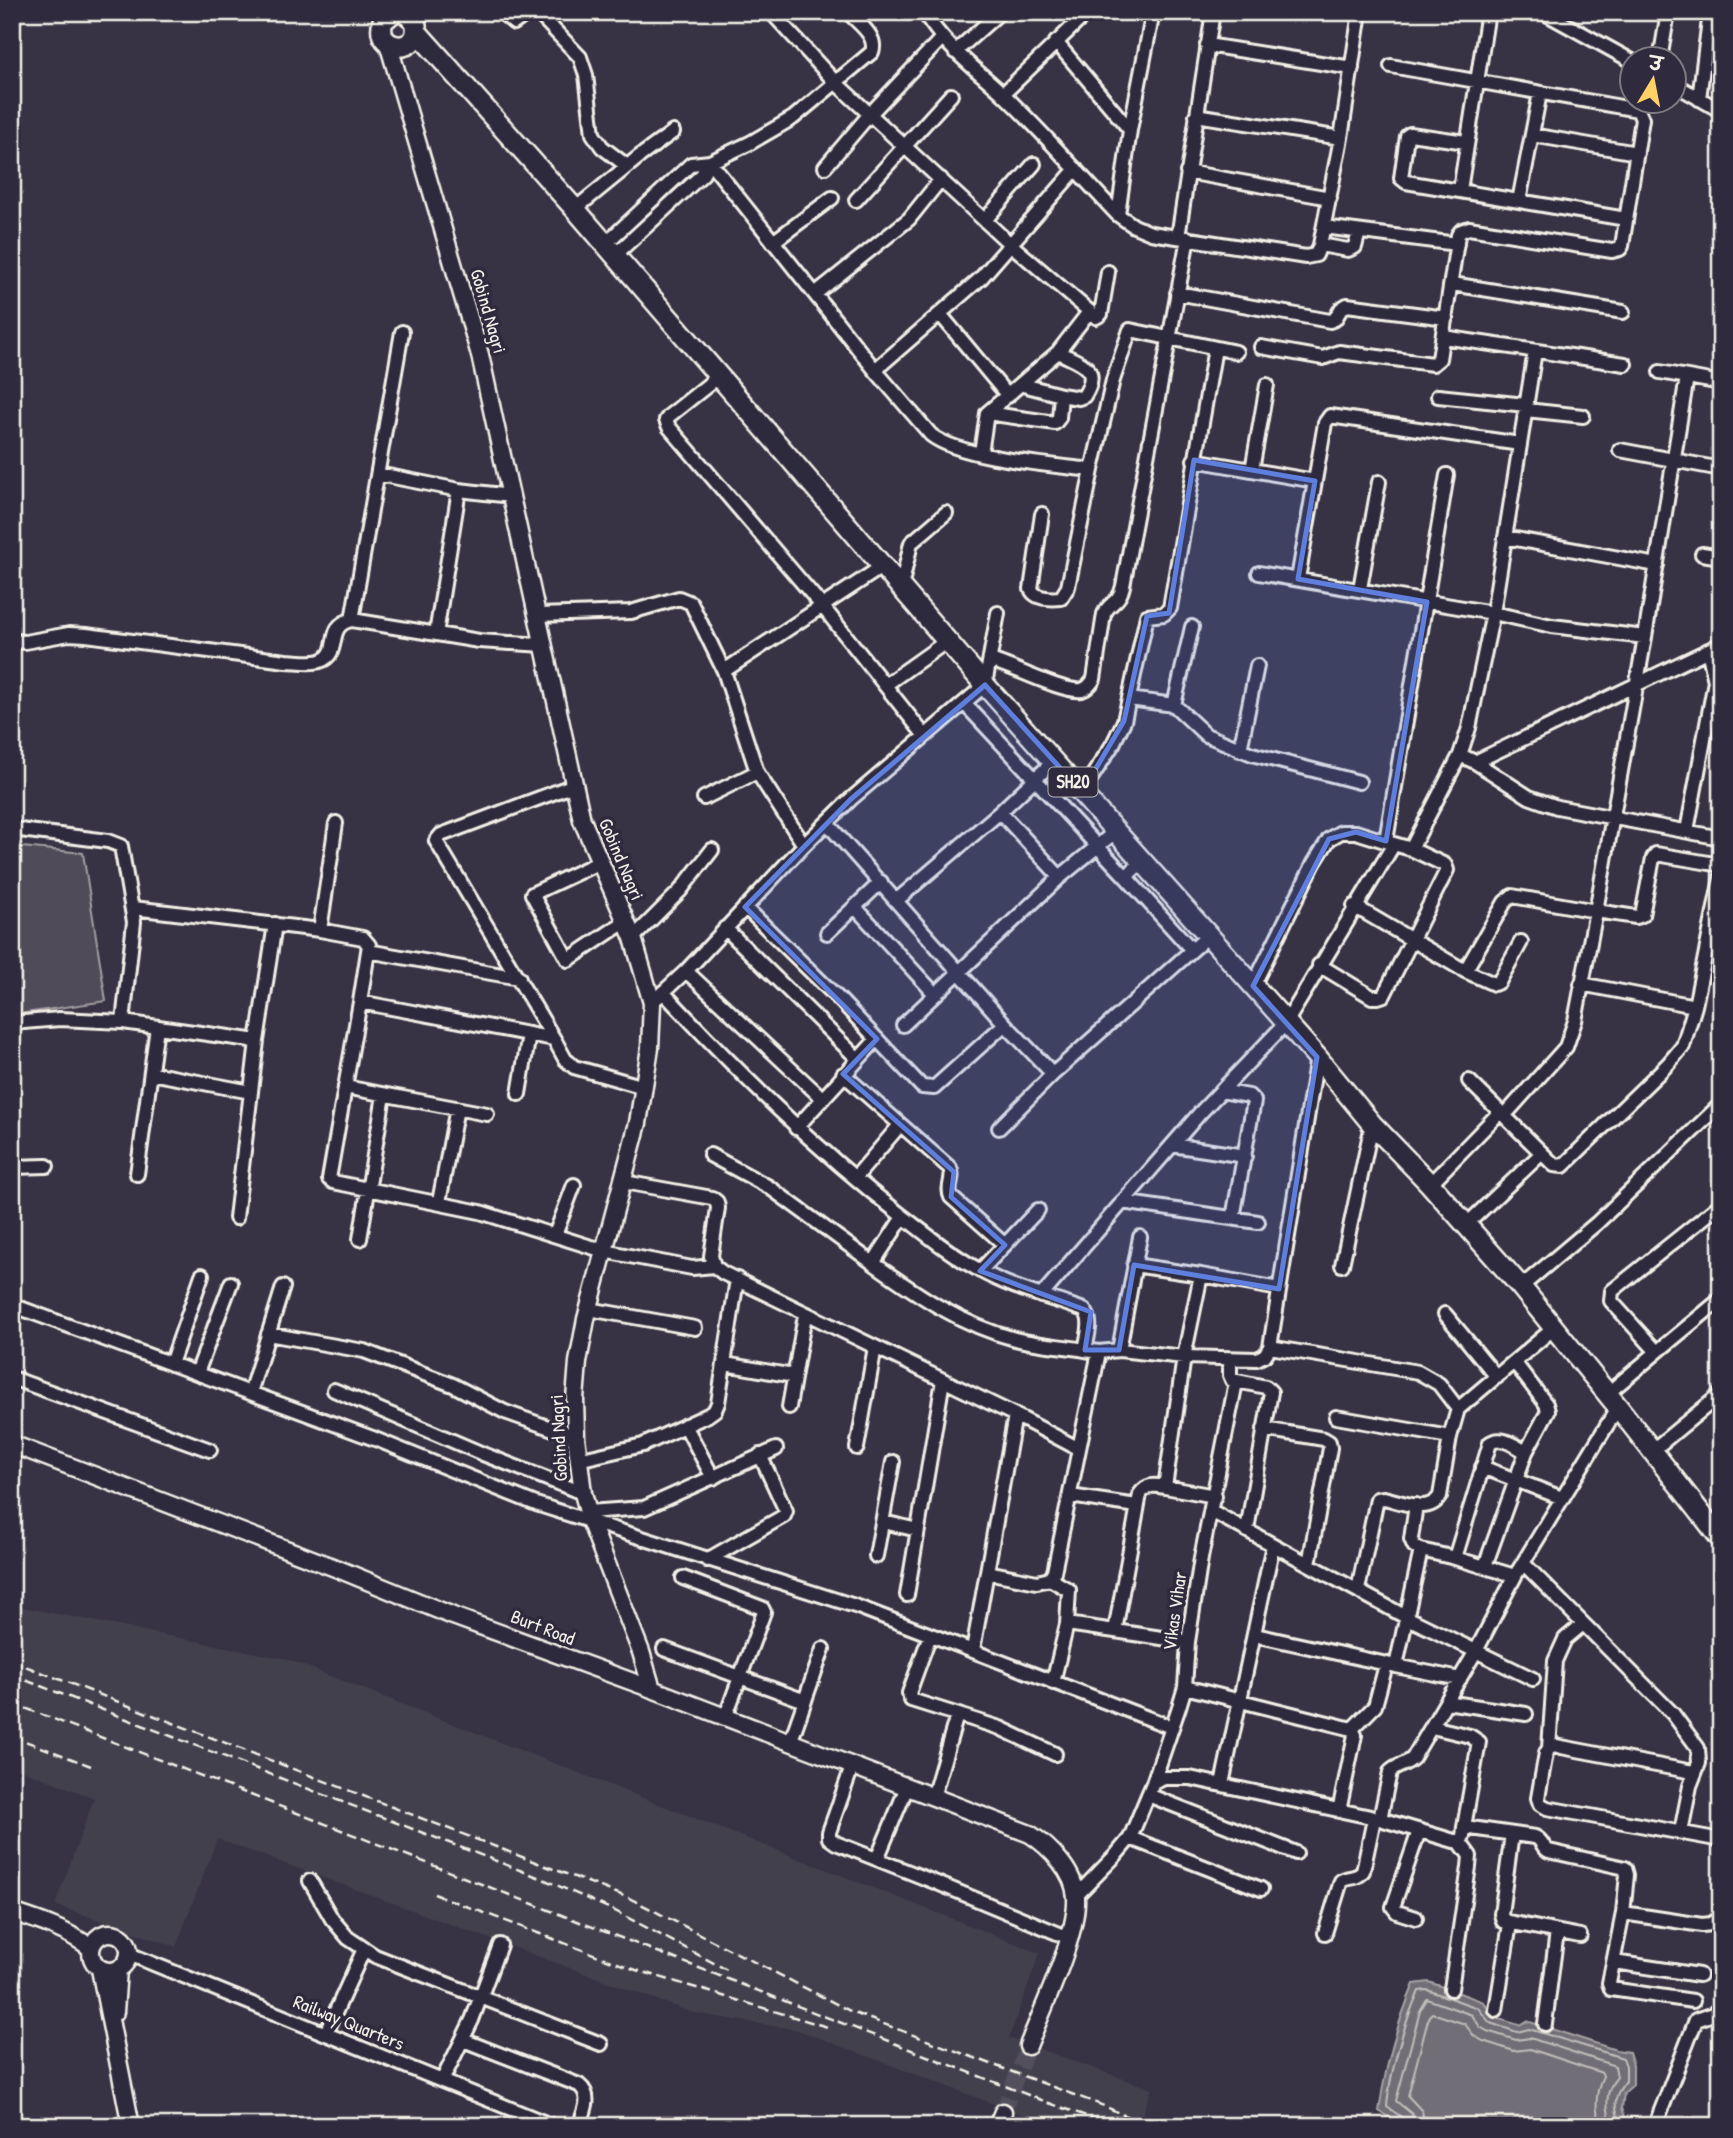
<svg xmlns="http://www.w3.org/2000/svg" width="1733" height="2138" font-family="'Patrick Hand','Playpen Sans Deva',sans-serif">
<rect width="100%" height="100%" fill="#373244"/>
<filter id="ink" filterUnits="userSpaceOnUse"><feTurbulence type="fractalNoise" baseFrequency=".0143" numOctaves="2"/><feDisplacementMap in="SourceGraphic" scale="14" xChannelSelector="R" yChannelSelector="G"/><feConvolveMatrix kernelMatrix="1 2 1 2 8 2 1 2 1" color-interpolation-filters="sRGB"/></filter>
<g filter="url(#ink)">
<path fill="#433f4e" d="M12,1605L287,1659L1040,1953L1009,2038L1152,2089L1138,2126H1052L798,2030L693,2013L217,1839L176,1947L55,1905L94,1798L12,1766Z"/>
<path fill="#504b59" stroke="#a29ea0" stroke-width="2" d="M12,846L83,853L106,1001L12,1015Z"/>
<path fill="#726e77" stroke="#a6a2a4" stroke-width="2" d="M1429,1982L1484,2002L1492,2017L1519,2025L1527,2021L1616,2050L1629,2052L1633,2065V2085L1624,2093L1622,2108L1628,2126H1411L1398,2123L1379,2111C1385,2068 1397,2024 1414,1984Z"/>
<g fill="none" stroke-linecap="round" stroke-linejoin="round">
<path stroke="#c0bdbb" stroke-width="2" d="M1406,2126L1403,2118L1387,2107C1389,2076 1405,2020 1419,1991L1427,1990L1478,2008L1490,2023L1517,2032L1529,2029L1623,2058L1626,2066V2081C1612,2097 1614,2107 1621,2126
M1415,2126L1412,2114L1396,2101L1420,2011L1427,1999L1472,2015L1480,2027L1487,2031L1516,2040L1530,2038L1615,2066L1617,2077C1604,2092 1606,2108 1612,2126
M1425,2126L1422,2111L1408,2096L1429,2016L1432,2013L1465,2024L1474,2036L1483,2041L1514,2051L1530,2049L1602,2073L1603,2076C1595,2092 1595,2109 1600,2126"/>
<path stroke="#534f5d" stroke-width="16" stroke-dasharray="16 8" stroke-linecap="butt" d="M1003,2112L1028,2046"/>
<g stroke="#f4f1e8" stroke-width="18">
<path id="street" d="M501,12L514,23L529,12
M537,12L580,57L586,75L593,134L602,147L627,166
M771,12L836,83L1009,243L1096,317L1101,314L1108,272
M924,12C944,46 974,67 1003,94C1043,132 1080,175 1118,215L1134,226L1151,233L1306,257L1316,255L1320,245L1341,138L1360,12
M1543,12L1632,61
M1056,42L1130,130
M1207,45L1352,68
M955,52L1000,12
M1660,60L1668,12
M1674,84L1721,111
M1003,94L1088,12
M1699,99L1710,12
M1196,115L1341,138
M1532,135L1637,153
M1466,142L1410,134L1407,136L1401,178L1406,182L1626,219
M710,162L875,370L931,435C960,458 1052,465 1092,470L1068,587L1061,598C1051,599 1035,599 1031,589L1042,514
M825,167L870,114L942,38
M1187,172L1330,198
M1460,190L1488,12
M856,200L951,95
M1519,201L1540,93
M575,209L640,156L673,132
M1118,215L1130,130L1153,12
M985,220L1034,164
M1324,227L1457,244
M1178,237L1213,12
M773,242L832,198
M604,245L691,164L710,162L750,143L793,118L872,52C878,36 858,23 848,12
M1320,245L1348,250L1355,247L1359,232
M614,256L703,174L707,163
M1452,284L1623,312
M1177,293L1330,321L1335,319L1341,309L1347,305L1446,318
M815,294L909,219L941,179
M940,314L1008,396
M1443,337L1625,364
M1261,347L1323,358L1339,352L1433,364L1439,359L1458,235L1461,231L1469,228L1612,251L1620,249L1622,246L1642,119L1638,110L1391,66
M1058,352C1081,364 1102,367 1084,396L1079,398L1061,395
M875,370L981,278L1076,169
M1660,372L1721,383
M718,377L669,416L666,420L669,427L823,607L925,736
M1687,377L1645,637L1596,911L1636,917L1642,915L1653,858L1656,854L1721,865
M1438,396L1526,405
M1526,410L1583,416
M987,413L1055,423L1059,418L1061,395L1023,385
M1620,450L1721,469
M981,453L987,413L1058,352L1089,312
M1194,460L1315,481L1298,579
M1092,470L1113,380L1130,330L1236,352
M1252,470L1267,385
M378,474L459,490L511,496
M1315,481L1325,423L1330,416L1520,444
M1505,537L1657,565
M1702,554L1721,557
M1259,573L1493,613L1552,626L1645,637
M901,588L911,543L946,513
M1360,589L1379,482
M537,615L631,612L679,598L691,603L724,671L757,772L804,845
M352,620L402,332
M436,634L459,490
M12,641L25,642L69,634L86,635L286,661C296,661 311,664 320,661C343,654 324,625 352,620L479,641L544,645
M990,660C1012,666 1063,693 1082,690C1088,688 1091,684 1094,679L1104,614C1110,601 1119,604 1123,586L1188,238
M724,671L883,566
M885,685L947,641
M1129,699L1174,705L1206,735L1252,754L1359,782
M964,703L1126,877L1142,861
M1174,705L1192,627
M1240,750L1257,666
M1460,755L1469,728L1493,613L1535,351
M1475,762L1529,797L1557,807L1721,838
M1082,792L1113,744L1124,721L1147,616L1164,614L1170,608L1215,348
M704,798L757,772
M1000,812L1060,877
M827,823L1005,1024L1053,1074
M12,829L108,841L121,846L134,922L123,1022
M1687,831L1715,681L1708,650
M1386,841L1447,475
M600,862L532,894L568,960L626,921
M1126,877L1192,950
M897,900L1000,812L1053,762
M1354,906L1465,971L1494,984L1499,982L1521,942
M745,907L841,1001L922,1087L934,1088L1005,1024
M855,907L935,994
M133,908L320,930L363,938L369,945L360,1002L554,1039L565,1059L574,1067L644,1087
M725,928L858,1059
M320,930L336,823
M827,933L881,882
M633,938L680,891L712,850
M368,951L519,978
M1319,965L1372,997H1378L1384,995L1447,870L1445,865L1411,849
M686,971L822,1098
M1465,971L1505,902L1512,896L1596,911L1575,1021L1566,1047L1504,1116
M1253,986L1314,863L1329,839L1341,832H1356L1394,844
M663,992C738,1072 814,1148 901,1215C926,1234 951,1255 979,1270C1012,1289 1049,1297 1084,1310C1094,1320 1087,1337 1085,1350L1099,1352
M658,997L686,971L804,845L851,799L985,685L998,613
M360,1002L329,1179L333,1182L480,1212L604,1251L692,1268L714,1266
M1695,1006L1721,878
M12,1023L60,1019L123,1022L257,1041L275,924
M903,1025L1060,877L1116,831
M554,1039L436,841L441,835L574,785
M151,1073L251,1092
M843,1074L950,1168C955,1178 946,1187 951,1197L1005,1245
M1469,1081L1554,1165L1563,1166L1668,1064L1683,1046L1695,1006L1581,984
M345,1087L487,1114
M1221,1091L1249,1096L1254,1101L1233,1218
M519,1094L529,1034
M796,1128L877,1039
M999,1128L1053,1074L1208,936
M1172,1145L1245,1156
M710,1155L769,1187L873,1263
M12,1167L47,1166
M137,1174L157,1027
M855,1178L900,1125
M624,1182L712,1198L717,1202L718,1208L711,1256L714,1266L723,1273L1015,1415L1079,1449L1054,1572L1050,1579L1037,1582L987,1572
M1430,1184L1500,1112
M439,1202L457,1108
M1122,1202L1258,1222
M903,1217L873,1263C918,1295 961,1325 1015,1339C1038,1345 1062,1346 1085,1350
M236,1218L257,1041
M1466,1225L1542,1153
M555,1235L574,1185
M360,1239L384,1095
M1134,1265L1201,1275
M1342,1265L1372,1124
M980,1271L1038,1210
M1521,1287L1597,1223L1721,1104
M1041,1296L1200,1113L1286,1023L1394,844L1411,849L1460,755L1475,762L1721,644
M12,1305L375,1439L536,1504L858,1607L1171,1727
M589,1309L695,1328
M1445,1314L1497,1377
M268,1334L364,1351L453,1385L505,1412L576,1437
M1270,1347L1317,1057
M1119,1350L1140,1237
M1657,1352L1721,1299
M1230,1359V1375L1232,1380L1266,1387L1271,1392L1247,1530
M1515,1363L1546,1404L1548,1411L1526,1452
M171,1364L202,1275
M725,1364L794,1376
M197,1373L231,1283
M12,1378L210,1450
M334,1390L483,1454L583,1493
M250,1393L283,1287
M1607,1394L1657,1352L1611,1301L1612,1291L1721,1204
M789,1407L805,1315
M1336,1417L1450,1437
M685,1425L713,1478
M1264,1429L1324,1439L1329,1442L1330,1448L1309,1564
M857,1448L875,1347
M1079,1449L1099,1352L1119,1350L1184,1357L1257,1359L1265,1355L1270,1347L1418,1372L1439,1384L1458,1409
M1653,1450L1721,1394
M578,1460L643,1445L708,1415L715,1410L718,1403L737,1279
M1482,1467L1562,1498
M1165,1487C1154,1485 1147,1484 1140,1494L1115,1631L1188,1642
M1070,1496L1137,1506
M1215,1496L1165,1487L1184,1357L1201,1275L1279,1289
M1416,1505L1411,1539L1414,1546L1421,1550
M1211,1511L1406,1617L1533,1679
M588,1512L644,1508L776,1449
M883,1522L918,1530
M876,1556L893,1462
M707,1560L784,1516L786,1511L760,1455
M1523,1563L1673,1714L1698,1748L1699,1763L1690,1786L1681,1832
M1485,1566L1526,1452C1515,1446 1502,1435 1490,1443L1455,1558L1515,1576
M683,1578L762,1608L764,1612L725,1718
M1050,1579L1069,1590L1067,1624
M1358,1590L1377,1499L1384,1498C1402,1502 1429,1515 1440,1496L1450,1437L1458,1409L1554,1328
M907,1595L943,1380
M930,1635L909,1693L911,1700L1000,1728L1055,1754
M1255,1635L1396,1666L1421,1550L1455,1558
M664,1649L805,1701
M973,1650L1015,1415
M1396,1666L1460,1679
M1053,1683L1067,1624L1115,1631
M1185,1687L1352,1729L1355,1735L1339,1811
M1446,1702L1526,1714
M1432,1727L1470,1736L1479,1742L1464,1827
M1352,1729L1375,1706L1386,1665
M790,1743L823,1649
M1549,1748L1555,1661L1565,1639L1583,1624
M852,1767L829,1832V1838L836,1843L937,1883L1069,1938
M1693,1772L1556,1746L1549,1748L1546,1753L1538,1798L1540,1804L1547,1808L1721,1840
M1153,1783L1164,1778H1190L1380,1819L1454,1841H1459L1463,1837L1464,1827L1535,1837C1543,1840 1542,1848 1549,1851L1625,1868L1627,1875L1623,1913L1702,1925L1711,1924L1721,1917
M1222,1784L1273,1545
M1148,1795L1296,1853
M933,1797L957,1715
M1380,1819L1390,1772C1397,1765 1406,1765 1413,1758L1476,1651L1515,1576L1618,1407
M1512,1834L1501,1914L1503,1921L1580,1936
M1130,1838L1261,1889
M877,1859L907,1787
M310,1881L332,1919L348,1938L375,1956L601,2044
M1076,1896L1115,1856L1130,1838L1153,1783L1179,1707L1185,1687L1188,1642L1201,1558L1236,1382
M1623,1913L1609,1983L1611,1989L1693,2001
M1416,1918L1397,1912L1393,1907L1419,1831
M1325,1933L1341,1881C1348,1876 1357,1880 1363,1871L1374,1819
M129,1954L553,2126
M1614,1962L1699,1975
M1451,1989L1469,1867L1470,1856L1459,1841
M1496,2010L1510,1924
M1545,2024L1557,1932
M326,2033L364,1949
M463,2040L579,2085C593,2096 584,2112 579,2126
M442,2081L472,2020L500,1945
M999,2120L1016,2126
M1655,2126L1696,2020L1713,2014L1721,2007"/>
</g>
<g stroke="#f4f1e8" stroke-width="21">
<path id="secondary" d="M388,43L480,355L582,820L633,938L652,1003L650,1048L638,1123L586,1319L578,1362L575,1399L576,1437L583,1493L591,1523L641,1652L652,1689
M12,1444L338,1569L453,1616L652,1689L1030,1834C1050,1847 1075,1872 1076,1898C1078,1934 1042,2010 1028,2046
M12,1912C40,1921 67,1930 91,1948
M91 1952a19 19 0 1 1 38 0a19 19 0 1 1-38 0Z
M100,1969L131,2126
M115,2012L118,1969
M997,2126L1003,2112"/>
</g>
<g stroke="#f4f1e8" stroke-width="24">
<path id="primary" d="M394,12L383,21C373,54 425,55 415,21L404,12
M417,32L575,209L985,685L1317,1057L1372,1124L1430,1184L1521,1287L1618,1407L1721,1539"/>
</g>
<use href="#street" stroke="#2f2a3d" stroke-width="12"/>
<use href="#secondary" stroke="#2f2a3d" stroke-width="16"/>
<use href="#primary" stroke="#2f2a3d" stroke-width="19"/>
<path stroke="#f4f1e8" stroke-width="2.5" stroke-dasharray="10 5" stroke-linecap="butt" d="M12,1661L629,1898L854,2013L1104,2106L1148,2126
M12,1675L543,1879L615,1911L727,1970
M12,1703L1049,2103L1115,2126
M12,1736L91,1766
M434,1894L636,1970L831,2028"/>
</g>
</g>
<path fill="#5e7fdd" fill-opacity="0.2" stroke="#5e7fdd" stroke-width="5" stroke-linejoin="round" d="M1194,460L1315,481L1298,579L1427,602L1386,841L1356,832L1329,839L1253,986L1317,1057L1279,1289L1134,1265L1119,1350H1085L1091,1312L980,1271L1005,1245L951,1197L954,1172L843,1074L877,1039L745,907L851,799L985,685L1082,792L1124,721L1147,616L1169,613Z"/>
<g text-anchor="middle" stroke-width="7" stroke-linejoin="round" paint-order="stroke">
<rect fill="#2f2a3d" stroke="#b9b5b5" stroke-width="2" x="1048.5" y="767.5" width="49" height="29" rx="5"/>
<g font-size="18" font-weight="bold" fill="#f4f1e8">
<text x="1073" y="788">SH20</text>
</g>
<g font-size="19" fill="#f4f1e8" stroke="#2f2a3d">
<text transform="translate(489 311) rotate(74)" y="7">Gobind Nagri</text>
<text transform="translate(622 859) rotate(67)" y="7">Gobind Nagri</text>
<text transform="translate(558 1438) rotate(-93)" y="7">Gobind Nagri</text>
<text transform="translate(1174 1611) rotate(-82)" y="7">Vikas Vihar</text>
<text transform="translate(543 1627) rotate(21)" y="7">Burt Road</text>
<text transform="translate(349 2022) rotate(22)" y="7">Railway Quarters</text>
</g>
</g>
<rect width="1733" height="2138" fill="none" stroke="#2f2a3d" stroke-width="42"/>
<rect x="21" y="21" width="1691" height="2096" fill="none" stroke="#f4f1e8" stroke-width="2.5" filter="url(#ink)"/>
<g transform="translate(1653 80) rotate(10)"><circle r="33" fill="#2f2a3d" stroke="#7e7a81" stroke-width="2"/>
<path d="M0-5L12 26L0 18L-12 26Z" fill="#ffd166"/>
<text y="-10" font-size="19" font-weight="bold" text-anchor="middle" fill="#f4f1e8">उ</text>
</g>
</svg>
